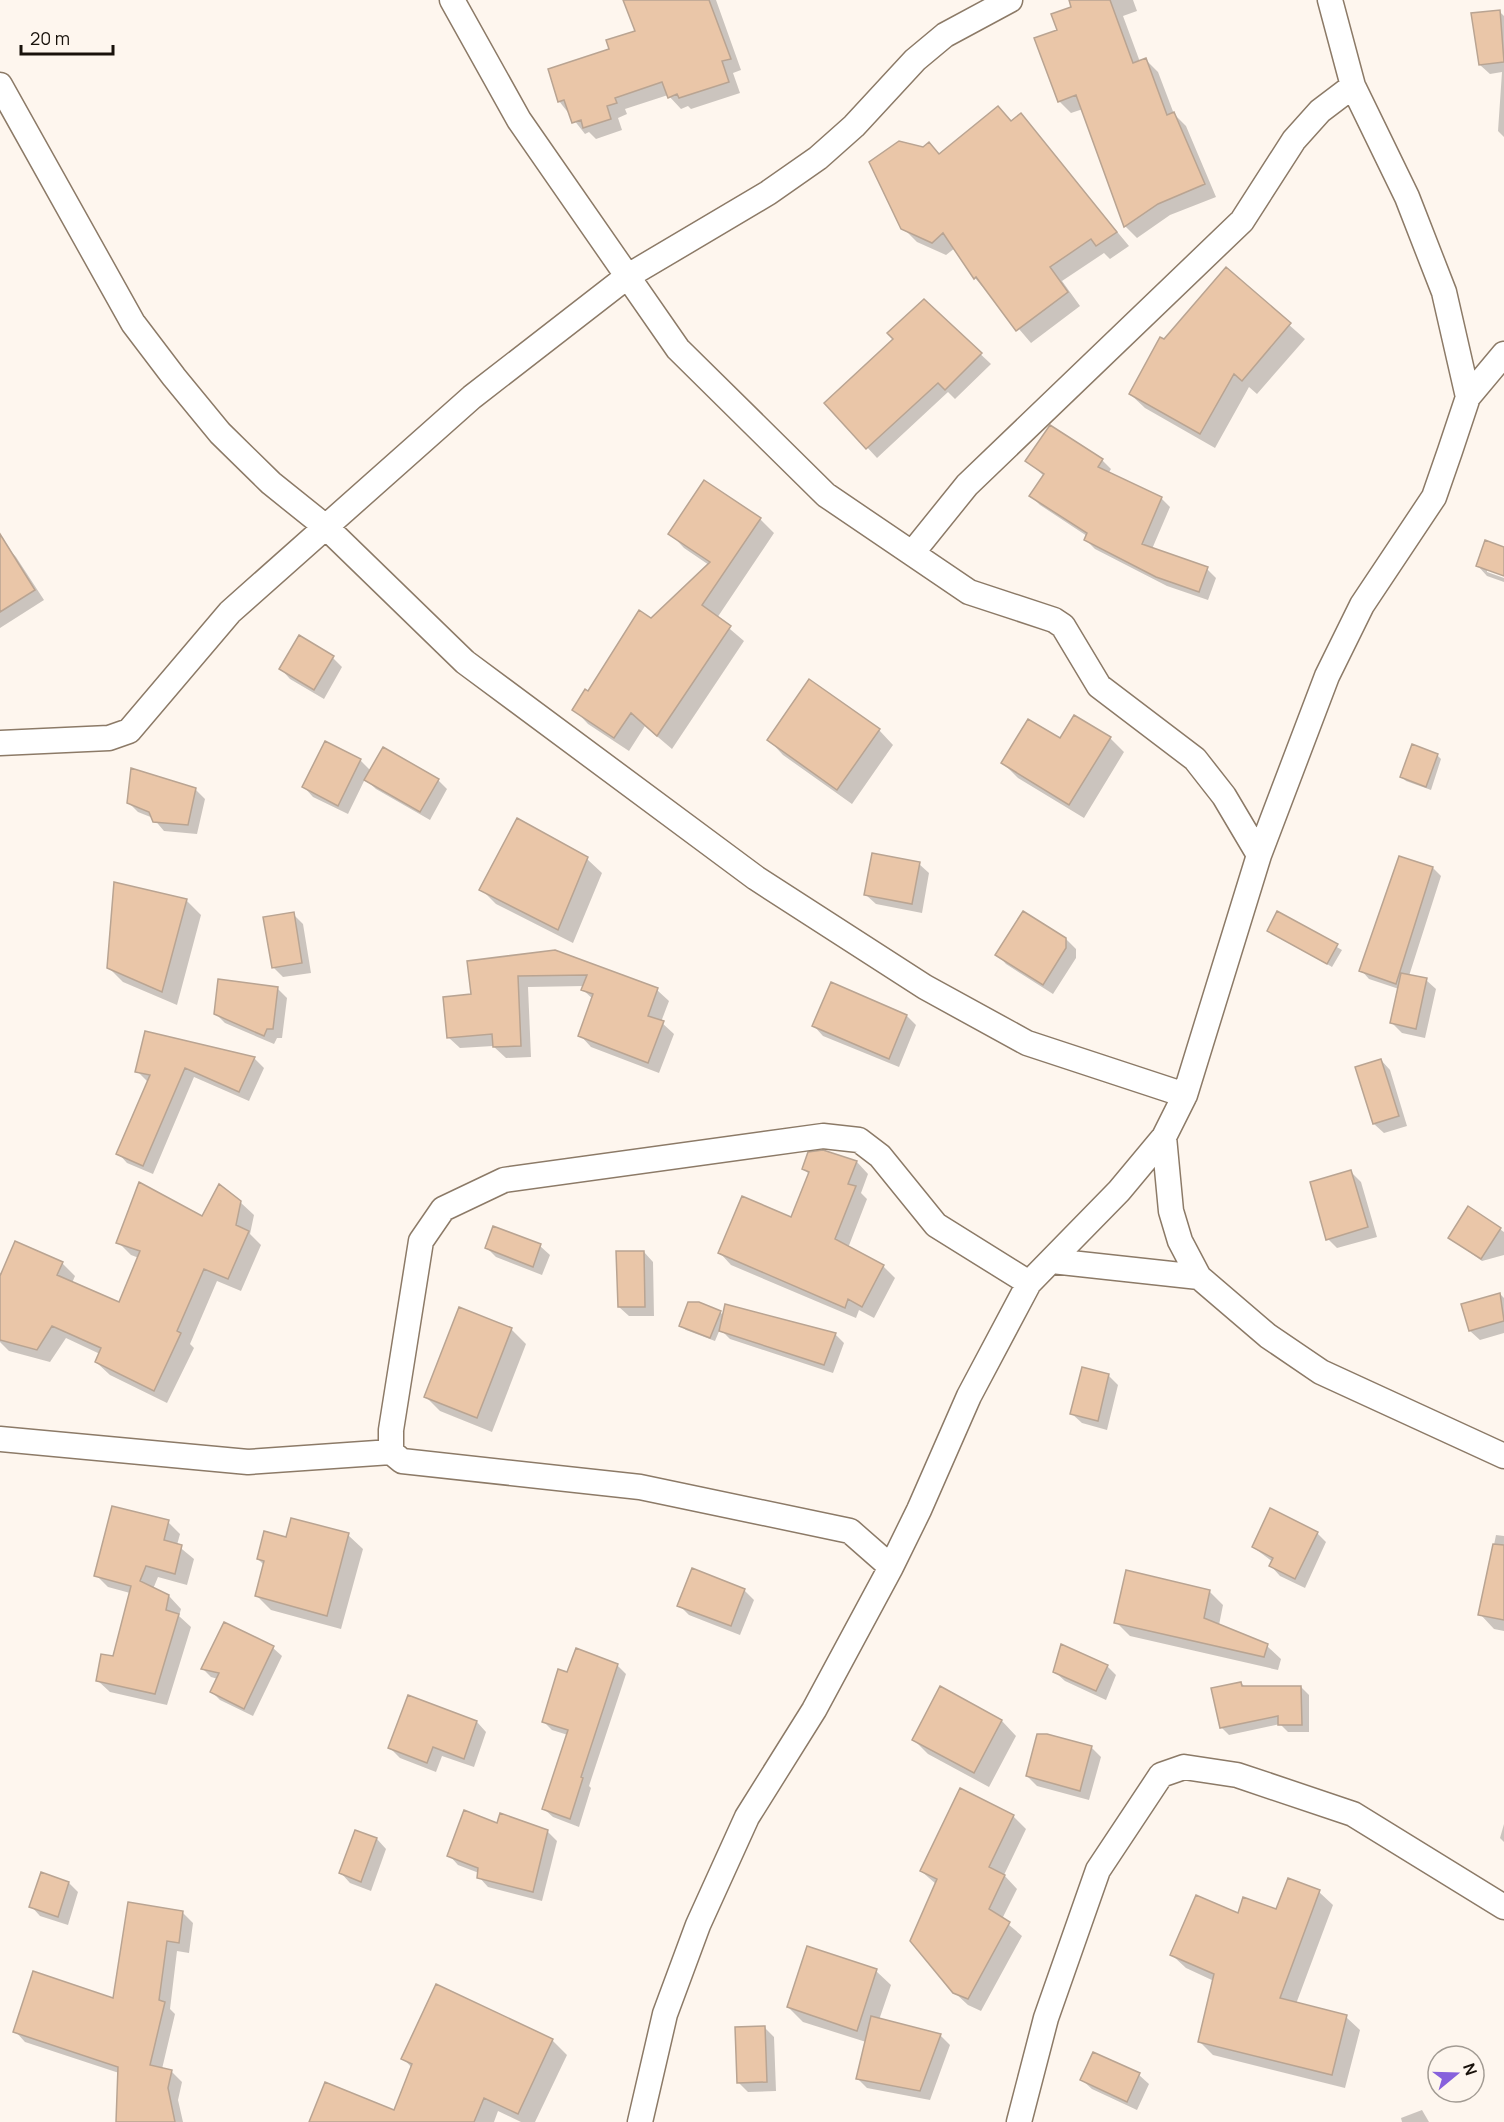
<svg xmlns="http://www.w3.org/2000/svg" width="1504" height="2122" font-family="Manrope,sans-serif">
<rect width="100%" height="100%" fill="#fef6ee"/>
<path fill="#0003" d="M624,0H716L741,70L733,73L740,93L691,109L688,106L681,109L668,95L625,109L627,114L618,118L622,130L596,139L589,132L585,134L559,101L611,50L637,32Z
M1070,0H1133L1137,11L1123,16L1140,62L1146,60L1158,72L1174,114L1186,126L1216,197L1170,215L1137,238L1125,226L1083,109L1071,113L1059,101V30L1072,8Z
M1499,11L1504,16V137L1498,131L1502,72L1490,74L1480,65Z
M1020,115L1129,246L1110,259L1104,253L1062,281L1080,306L1031,343L975,278L955,248L946,255L917,242L903,228L940,155L1012,122Z
M1226,269L1305,339L1257,394L1249,387L1215,448L1145,408L1130,394L1164,341Z
M924,301L991,364L955,399L948,392L877,458L826,403L896,339Z
M1102,460L1111,469L1108,474L1161,498L1170,507L1152,549L1207,569L1216,578L1208,600L1167,586L1095,549L1086,540L1087,536L1040,505L1031,496L1044,476L1027,461Z
M760,519L774,533L717,618L744,641L672,749L645,726L629,751L588,724L574,709L652,620L709,565L684,548L670,533Z
M7,547L16,557L44,600L0,628V551Z
M1504,549V575L1487,569V572L1504,578V582L1487,576L1478,566Z
M333,658L342,667L324,699L290,679L281,669Z
M879,730L893,745L852,804L783,755L769,740Z
M1110,738L1124,752L1084,818L1018,778L1003,763L1060,740Z
M1437,755L1441,759L1431,790L1406,781L1402,777Z
M360,760L371,771L438,780L447,789L430,820L376,789L365,779L348,814L313,797L304,787Z
M195,789L205,799L197,834L164,831L153,818L138,812L128,802Z
M518,820L587,859L602,873L573,943L496,904L481,889Z
M919,864L929,873L922,913L876,904L866,895Z
M1433,868L1441,876L1409,976L1426,980L1436,989L1425,1038L1402,1033L1392,1023L1399,989L1369,979L1361,970Z
M116,884L187,901L201,915L177,1005L123,982L108,967Z
M1278,913L1342,950L1332,967L1269,930Z
M293,914L303,924L311,973L283,977L273,967Z
M1066,939L1076,949V958L1053,994L1006,964L997,954Z
M555,951L657,990L669,1001L661,1022L674,1034L659,1073L591,1047L580,1035L593,999L583,990L585,986L528,987L531,1057L506,1058L493,1046L460,1048L448,1037L473,996Z
M277,988L287,998L282,1038H277L274,1044L225,1023L216,1014Z
M907,1016L916,1025L899,1067L823,1036L814,1026Z
M254,1058L264,1068L249,1101L194,1077L153,1174L127,1163L118,1153L148,1082L137,1071Z
M1381,1060L1390,1070L1407,1126L1384,1133L1374,1124L1357,1068Z
M823,1152L857,1162L868,1174L861,1193L867,1199L848,1248L883,1266L895,1278L874,1318L859,1310L856,1318L731,1265L720,1253L792,1219L810,1175L803,1168Z
M1351,1172L1361,1182L1377,1237L1337,1248L1328,1239Z
M240,1202L254,1215L250,1234L261,1245L241,1291L217,1281L190,1344L194,1348L167,1403L110,1375L96,1362L100,1354L66,1338L50,1362L9,1351L0,1342V1273L62,1263L75,1276L72,1283L120,1304L139,1258L131,1255L118,1242L203,1218Z
M1469,1208L1504,1232V1255L1482,1261L1450,1238Z
M540,1246L550,1255L542,1275L496,1257L487,1248Z
M644,1252L653,1262L654,1316H629L619,1307Z
M1500,1294L1504,1298V1333L1480,1340L1470,1331L1463,1305Z
M720,1312L724,1316L835,1334L844,1343L833,1373L730,1339L720,1329L715,1341L686,1330L681,1326Z
M511,1329L526,1344L492,1432L440,1411L425,1396Z
M1108,1375L1118,1385L1107,1430L1082,1423L1072,1414Z
M168,1522L180,1534L177,1545L194,1559L187,1585L158,1577L153,1589L169,1596L181,1609L179,1616L191,1627L167,1705L110,1692L97,1680L114,1658L130,1593L108,1587L96,1575Z
M1317,1533L1326,1542L1305,1588L1280,1576L1271,1566L1273,1562L1253,1547Z
M348,1535L363,1549L341,1629L271,1610L256,1595L264,1565L258,1559L287,1539Z
M1496,1535L1504,1536V1631L1494,1629L1480,1614Z
M744,1590L754,1600L740,1635L689,1615L679,1605Z
M1209,1591L1223,1605L1219,1625L1267,1646L1281,1659L1278,1670L1130,1636L1116,1622Z
M273,1648L282,1656L253,1716L220,1700L212,1692L218,1679L211,1677L203,1669Z
M617,1665L626,1674L589,1786L591,1788L579,1827L553,1817L544,1809L568,1735L552,1730L543,1721L568,1674Z
M1107,1666L1116,1675L1106,1700L1065,1681L1055,1672Z
M1241,1683L1245,1687H1301L1309,1695V1732H1288L1280,1724L1229,1735L1221,1727Z
M940,1688L1002,1721L1016,1736L989,1787L928,1754L913,1739Z
M477,1722L486,1732L474,1767L442,1756L436,1772L400,1758L390,1748Z
M1091,1747L1101,1757L1089,1800L1037,1786L1027,1776Z
M1013,1816L1026,1829L1004,1875L1017,1889L1002,1919L1022,1936L981,2011L968,2005L954,1992L936,1884L921,1871Z
M498,1824L547,1831L557,1841L542,1901L488,1887L479,1877V1873L458,1865L449,1855Z
M1504,1824V1842L1500,1838Z
M356,1832L377,1839L386,1849L371,1891L350,1883L341,1873Z
M69,1883L78,1892L68,1925L40,1916L31,1906Z
M1319,1892L1333,1905L1296,2004L1346,2017L1360,2030L1345,2088L1213,2055L1199,2041L1214,1981L1186,1968L1172,1955L1238,1915L1277,1911Z
M182,1912L193,1923L189,1953L177,1951L170,2009L175,2014L162,2069L172,2072L182,2082L178,2100L183,2122H118L119,2073L25,2042L15,2031L115,2000Z
M876,1971L891,1985L879,2020L940,2035L950,2045L930,2100L867,2088L857,2078L866,2042L803,2022L788,2007Z
M765,2028L774,2037L776,2091L748,2092L738,2082Z
M552,2040L567,2055L535,2122H521L498,2111L494,2122H310L395,2112L412,2068L403,2058Z
M1139,2075L1149,2084L1137,2110L1092,2089L1082,2080Z
M1422,2110L1429,2122H1402L1401,2118Z"/>
<path fill="#eac6a8" stroke="#b9a492" stroke-width="1.5" d="M623,0H709L731,59L722,61L729,82L679,98L677,94L668,98L662,82L615,98L617,103L607,106L611,119L583,128L581,120L572,123L564,100L558,102L548,69L609,49L606,40L635,31Z
M1069,0H1110L1133,63L1146,58L1167,115L1174,112L1205,184L1158,204L1124,227L1076,95L1058,102L1034,38L1057,30L1051,14L1071,7Z
M1500,10L1504,62L1479,65L1471,13Z
M998,106L1011,121L1021,113L1117,232L1096,246L1091,239L1050,267L1068,292L1016,331L976,277L974,279L943,233L932,243L901,229L869,162L899,141L923,147L929,142L939,154Z
M1226,267L1291,323L1242,381L1234,374L1200,434L1129,394L1160,337L1164,339Z
M924,299L982,353L945,390L938,383L866,449L824,403L893,339L887,333Z
M1050,425L1103,459L1098,467L1162,497L1142,544L1208,567L1199,592L1156,577L1084,540L1087,533L1029,496L1044,474L1025,461Z
M704,480L761,518L702,605L731,626L657,736L631,713L614,738L572,710L585,689L588,691L639,610L651,618L710,562L668,534Z
M0,534L35,590L0,612Z
M1485,540L1504,547V576L1476,566Z
M299,635L334,656L314,690L279,669Z
M809,679L880,729L837,790L767,740Z
M1074,715L1111,737L1069,805L1001,763L1028,719L1060,738Z
M325,741L361,759L338,806L302,787Z
M1412,744L1438,754L1426,787L1400,777Z
M383,747L439,779L420,812L364,780Z
M131,768L196,788L188,825L153,822L149,812L127,803Z
M517,818L588,857L558,930L479,890Z
M872,853L920,862L912,904L864,895Z
M1399,856L1433,867L1396,984L1359,971Z
M114,882L187,899L162,992L107,968Z
M1023,911L1066,938V948L1043,985L995,955Z
M1277,911L1338,944L1327,964L1267,931Z
M294,912L302,963L272,968L263,917Z
M555,950L658,988L648,1016L664,1021L648,1063L578,1036L593,994L581,990L587,975L518,976L521,1046L493,1047L492,1034L447,1038L443,997L471,994L467,961Z
M1401,973L1427,978L1416,1029L1390,1023Z
M218,979L278,987L273,1029H267L264,1036L214,1014Z
M831,982L907,1015L889,1059L812,1026Z
M145,1031L255,1057L239,1092L185,1068L143,1166L116,1154L150,1075L135,1072Z
M1381,1059L1399,1116L1373,1124L1355,1067Z
M823,1150L857,1161L848,1184L856,1186L835,1239L884,1265L862,1307L848,1299L845,1308L718,1253L742,1196L791,1217L809,1172L802,1169L808,1152Z
M1351,1170L1368,1227L1326,1240L1310,1182Z
M139,1182L202,1216L219,1184L241,1201L236,1225L249,1231L228,1279L204,1269L177,1331L181,1333L154,1391L95,1362L101,1348L52,1326L37,1350L0,1340V1276L15,1241L63,1262L57,1275L119,1302L140,1251L116,1243Z
M1468,1206L1501,1228L1481,1259L1448,1238Z
M493,1226L541,1244L533,1267L485,1248Z
M616,1251H644L645,1307H618Z
M1500,1293L1504,1321L1469,1331L1461,1304Z
M688,1302H699L721,1311L710,1338L679,1326Z
M725,1304L836,1333L824,1365L719,1331Z
M459,1307L512,1328L477,1418L424,1397Z
M1082,1367L1109,1374L1098,1421L1070,1414Z
M112,1506L169,1520L164,1540L182,1545L175,1574L146,1566L140,1581L169,1595L166,1610L179,1614L155,1694L96,1681L101,1654L113,1656L131,1586L94,1576Z
M1270,1508L1318,1532L1295,1579L1269,1566L1273,1558L1252,1547Z
M291,1518L349,1533L327,1616L255,1596L264,1561L257,1559L264,1531L286,1537Z
M1493,1544L1504,1545V1620L1478,1615Z
M692,1568L745,1589L731,1626L677,1606Z
M1126,1570L1210,1590L1204,1618L1268,1644L1264,1657L1114,1623Z
M224,1622L274,1646L244,1709L210,1692L219,1673L201,1669Z
M1061,1644L1108,1665L1096,1691L1053,1672Z
M576,1648L618,1664L581,1777L583,1778L570,1819L542,1809L568,1730L542,1722L558,1669L567,1672Z
M1241,1682L1242,1686H1301L1302,1725H1278V1716L1220,1728L1211,1688Z
M940,1686L1002,1720L974,1773L912,1740Z
M408,1695L477,1721L464,1759L433,1747L427,1763L388,1748Z
M1037,1734H1047L1092,1746L1080,1791L1026,1776Z
M960,1788L1014,1815L989,1867L1005,1875L989,1909L1010,1922L968,1999L953,1993L910,1941L937,1879L920,1871Z
M464,1810L497,1823L500,1813L548,1830L533,1892L477,1878L478,1868L447,1856Z
M355,1830L377,1838L361,1882L339,1873Z
M41,1872L69,1882L58,1917L29,1907Z
M1288,1878L1320,1890L1280,1998L1347,2015L1332,2075L1198,2042L1214,1974L1170,1955L1196,1895L1238,1913L1243,1897L1276,1909Z
M128,1902L183,1911L179,1943L167,1941L159,2000L165,2002L150,2065L172,2070L168,2088L175,2122H116L118,2067L13,2032L33,1971L113,1998Z
M807,1946L877,1969L857,2031L787,2007Z
M436,1984L553,2039L518,2114L484,2098L474,2122H309L325,2082L394,2110L412,2064L401,2059Z
M871,2016L941,2034L920,2091L856,2079Z
M765,2026L767,2082L737,2083L735,2027Z
M1093,2052L1140,2073L1127,2102L1080,2080Z"/>
<g fill="none" stroke-linecap="round" stroke-linejoin="round">
<g stroke="#8c7a67" stroke-width="27">
<path id="minor" d="M452,0L519,120L678,349L826,495L969,592L1054,620L1063,626L1099,686L1195,759L1224,796L1259,855
M0,85L133,323L174,377L220,433L271,483L327,528L465,662L756,878L925,987L1027,1043L1185,1095
M1468,397L1504,354
M913,552L967,485L1242,221L1294,140L1320,111L1353,86
M0,743L109,738L129,731L230,612L472,397L628,276L768,193L818,158L854,126L915,60L945,35L1010,0
M1164,1137L1171,1211L1180,1241L1199,1277L1268,1336L1321,1372L1504,1456
M1052,1261L1199,1277
M0,1439L248,1462L391,1452
M891,1567L850,1531L640,1487L402,1461L391,1452V1430L421,1241L443,1209L504,1180L823,1136L859,1140L880,1156L936,1225L1029,1283
M640,2122L665,2014L698,1925L747,1817L814,1710L891,1567L919,1510L969,1396L1029,1283L1119,1191L1164,1137L1185,1095L1259,855L1327,676L1362,605L1434,497L1450,451L1468,397L1444,292L1407,197L1353,86L1330,0
M1019,2122L1046,2018L1098,1870L1161,1775L1184,1767L1237,1775L1353,1814L1504,1907"/>
</g>
<use href="#minor" stroke="#fff" stroke-width="24"/>
</g>
<g transform="translate(1456 2074) rotate(71)"><circle r="28" fill="#fef6ee" stroke="#a29b93" stroke-width="1.5"/>
<path d="M0-4.5L10 22L0 15L-10 22Z" fill="#8761dc"/>
<text y="-9" font-size="16" font-weight="bold" text-anchor="middle" fill="#19120b">N</text>
</g>
<path d="M21 45v9h92v-9" fill="none" stroke="#19120b" stroke-width="3"/>
<text x="30" y="45" font-size="18" fill="#19120b" stroke="#fef6ee" stroke-width="4.5" paint-order="stroke">20 m</text>
</svg>
